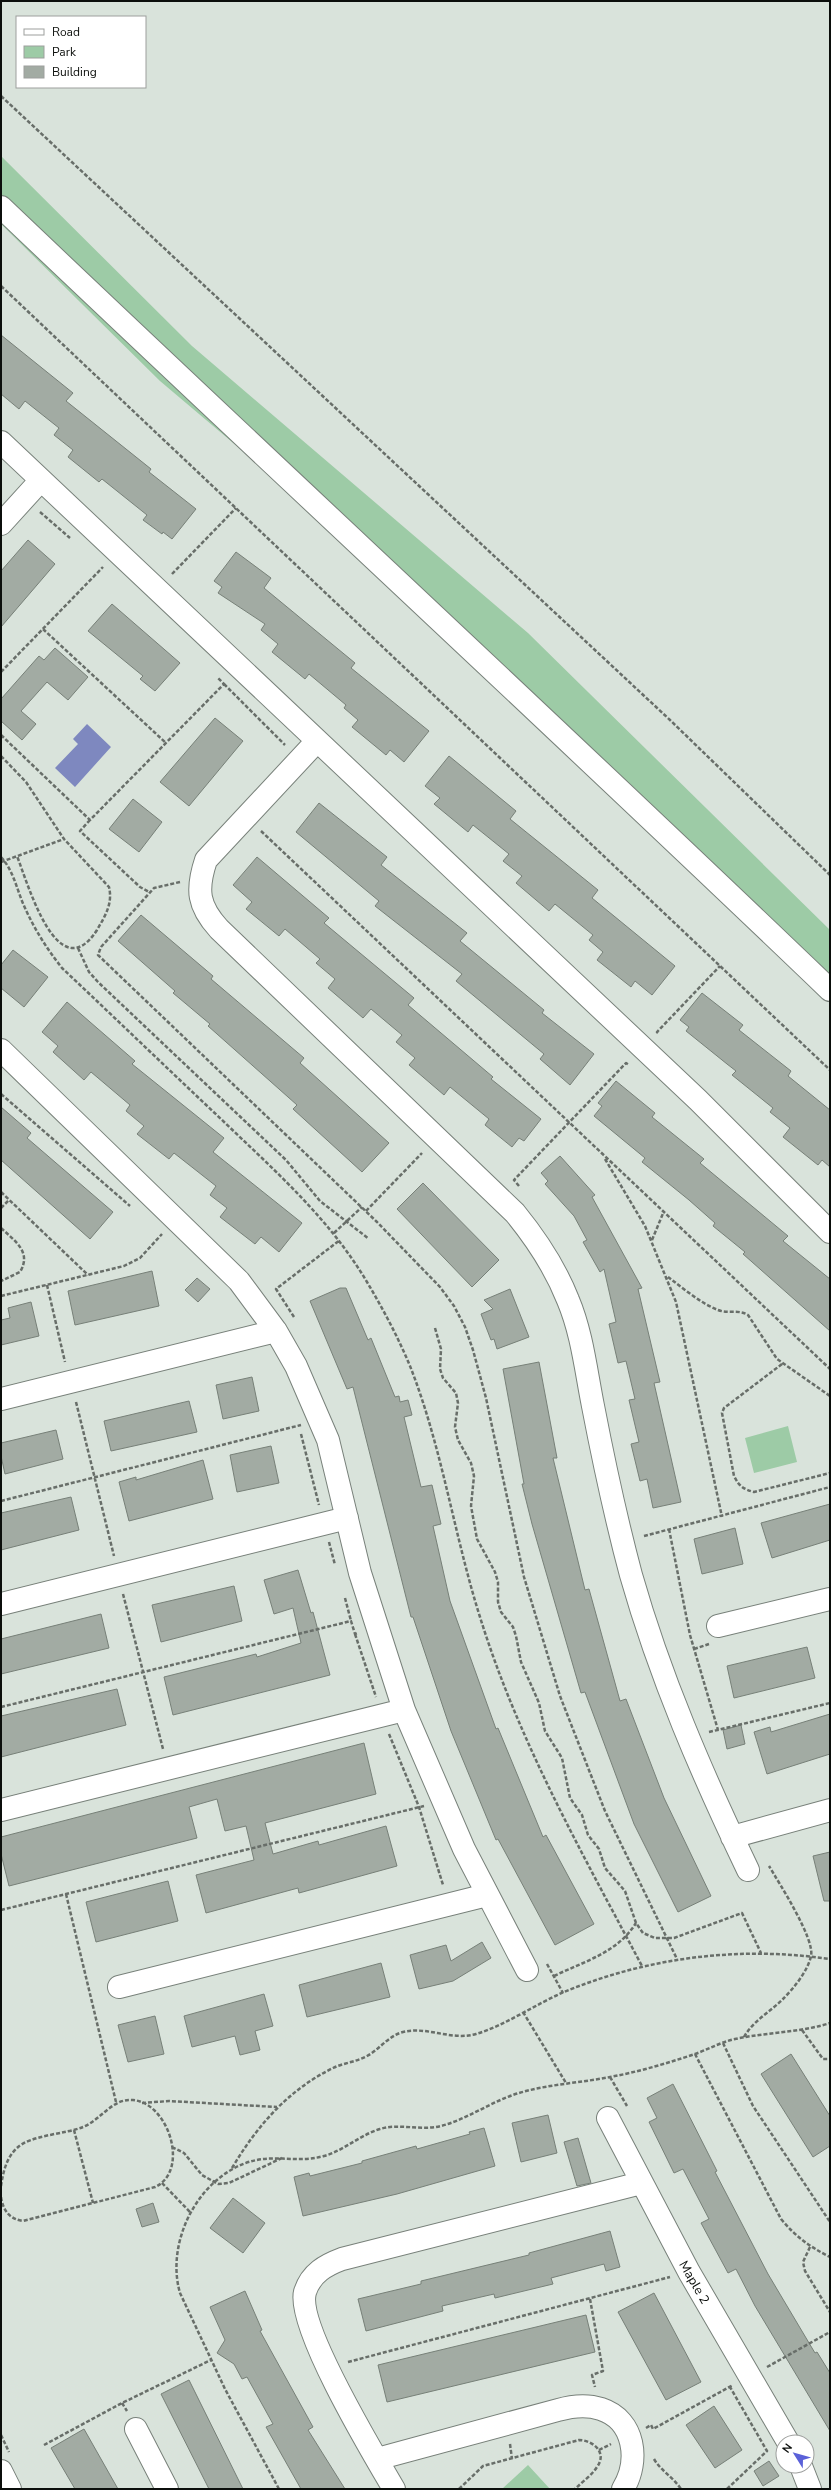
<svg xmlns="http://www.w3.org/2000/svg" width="831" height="2490" font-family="'Nunito Sans',sans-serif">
<rect width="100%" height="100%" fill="#d9e3db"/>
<path fill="#9dcba6" d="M1,156L192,346L528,633L830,930V991L500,669L160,381L1,224Z
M788,1426L797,1462L754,1473L745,1438Z
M528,2465L550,2489H502Z"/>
<path fill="#7e88bf" d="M87,724L111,747L75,787L55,768L78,744L73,739Z"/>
<path fill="#a2aba3" stroke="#778078" d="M1,335L73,393L66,401L151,469L149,472L196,509L172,539L163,532L162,534L143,520L147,515L102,479L99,482L68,457L73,450L54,435L59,428L25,401L19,409L1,394Z
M28,540L55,564L1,627V571Z
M236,552L271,578L264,588L355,663L351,668L429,731L404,762L390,750L386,755L352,727L358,720L344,708L346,705L309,674L305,679L272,652L278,644L261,630L265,624L218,593L222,587L214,581Z
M112,604L180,663L155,691L140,679L143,676L88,631Z
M55,648L88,677L68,700L47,682L21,711L36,724L22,740L1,721V699L39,656L44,660Z
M215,718L243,741L189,806L160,782Z
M449,756L516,811L510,819L598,890L592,898L675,966L652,995L635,981L631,987L597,960L603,952L589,940L593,935L555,904L549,911L516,883L522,876L503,861L509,854L473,825L468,832L434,804L440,798L425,786Z
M133,799L162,822L139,852L109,829Z
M319,803L387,857L381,865L467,933L460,941L544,1010L542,1013L594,1054L570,1085L540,1059L544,1054L456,981L462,974L375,906L379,901L296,832Z
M257,857L329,918L324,923L414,998L408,1005L493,1077L491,1079L541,1119L524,1141L519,1138L512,1147L485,1125L489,1119L450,1087L444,1095L409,1065L415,1058L396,1042L402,1035L371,1009L363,1018L328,988L335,979L316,963L320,959L285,929L279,936L246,909L252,902L233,885Z
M141,915L213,976L211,979L304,1058L300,1063L389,1143L362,1172L293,1109L297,1105L208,1026L210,1024L173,993L175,991L118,941Z
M13,950L48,977L24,1007L1,988V965Z
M702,993L743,1025L739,1030L791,1071L788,1076L830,1110V1167L822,1160L818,1165L783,1137L790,1128L770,1112L773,1108L732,1075L736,1071L727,1064L686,1031L689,1027L680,1020Z
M67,1002L135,1061L132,1064L224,1138L213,1152L302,1223L279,1252L261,1237L255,1244L220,1217L227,1208L210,1195L216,1186L174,1153L169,1159L137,1134L144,1126L126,1111L130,1105L91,1072L84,1080L53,1052L58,1046L42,1032Z
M616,1081L655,1113L652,1117L704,1159L700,1163L788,1236L783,1241L830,1279V1331L743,1254L745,1252L713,1226L715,1223L689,1200L642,1162L645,1158L594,1116L602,1106L598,1103Z
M1,1107L31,1133L27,1138L113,1212L90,1239L1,1160Z
M560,1156L595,1195L592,1197L642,1288L638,1289L660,1382L654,1383L681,1502L653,1508L647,1479L640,1481L631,1444L639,1442L629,1400L635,1399L626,1361L618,1363L609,1324L616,1322L604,1269L600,1272L583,1242L587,1240L574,1216L545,1184L548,1181L541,1173Z
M423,1183L499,1260L472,1287L397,1209Z
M152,1271L159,1306L75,1325L68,1291Z
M197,1278L210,1289L198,1302L185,1290Z
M340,1288H346L368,1340L371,1338L395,1397L399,1396L400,1402L408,1400L412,1415L404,1417L421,1487L432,1485L441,1524L433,1526L450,1601L496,1729L498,1728L543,1837L546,1835L594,1924L555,1945L498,1839L496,1840L451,1731L413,1617H411L353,1387L347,1389L310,1301Z
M510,1289L529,1337L497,1349L494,1339L491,1340L481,1314L493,1309L484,1300Z
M31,1302L39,1336L1,1345V1320L10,1318L8,1308Z
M539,1362L557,1458H553L585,1590L589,1589L620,1701L626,1699L664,1798L711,1896L678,1912L634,1824L585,1692L581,1693L532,1524L522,1484H524L503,1369Z
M252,1377L259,1411L223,1419L216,1385Z
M189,1401L197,1432L111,1451L104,1421Z
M56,1430L63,1459L5,1474L1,1456V1443Z
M271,1446L279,1483L237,1492L230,1455Z
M203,1460L213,1499L129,1521L119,1482L136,1477V1480Z
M71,1497L79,1530L1,1550V1513Z
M830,1504V1540L772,1558L761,1523Z
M735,1528L743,1564L702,1574L694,1539Z
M298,1570L311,1613L313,1612L330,1675L173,1715L164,1677L256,1654L257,1657L301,1643L293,1608L274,1614L264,1580Z
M234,1586L242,1621L161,1642L152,1605Z
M101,1614L109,1648L1,1674V1639Z
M807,1647L815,1678L734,1698L727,1666Z
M117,1689L126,1725L1,1757V1716Z
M830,1714V1754L767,1774L754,1732L770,1727L771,1732Z
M741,1725L745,1744L727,1749L723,1730Z
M364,1743L376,1794L265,1823L273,1854L318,1841L319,1845L386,1826L397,1866L299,1893L298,1888L206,1913L196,1875L254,1860L246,1826L225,1831L217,1799L189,1807L197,1838L9,1886L1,1854V1837Z
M830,1852V1901H824L813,1856Z
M168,1881L178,1921L96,1942L86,1902Z
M482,1942L491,1958L453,1981L419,1989L410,1955L446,1945L451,1961Z
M381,1963L390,1997L307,2017L299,1985Z
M264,1994L273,2026L255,2031L260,2050L240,2055L235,2036L192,2047L184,2016Z
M155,2016L164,2054L128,2062L118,2025Z
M791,2054L830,2116V2146L813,2157L761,2074Z
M673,2084L717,2171L715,2172L768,2274L815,2353L817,2352L830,2373V2431L755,2306L736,2269L728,2273L701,2223L709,2219L683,2169L674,2173L649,2122L657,2118L647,2098Z
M548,2115L557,2153L521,2162L512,2123Z
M484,2128L495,2166L397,2194L303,2216L294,2177L309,2173L310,2176L362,2163V2161L416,2146L417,2149L470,2134L469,2132Z
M578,2138L591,2183L577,2186L564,2142Z
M233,2198L265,2223L243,2253L210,2228Z
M153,2203L159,2222L142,2227L136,2209Z
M610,2231L620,2267L606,2271L604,2264L551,2278L553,2284L495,2298L494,2294L442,2306L443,2311L366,2331L358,2299L421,2284V2281L529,2255V2253Z
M245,2291L262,2330L260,2331L313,2427L308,2430L345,2489H301L266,2427L273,2424L247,2377L242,2379L234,2364L217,2353L225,2340L210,2307Z
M654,2293L701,2382L666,2400L618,2312Z
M586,2315L595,2352L387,2402L378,2365Z
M189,2380L243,2489H209L161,2394Z
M714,2406L742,2450L715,2468L686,2425Z
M84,2429L118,2489H75L51,2448Z
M769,2461L779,2476L763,2486L754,2471Z"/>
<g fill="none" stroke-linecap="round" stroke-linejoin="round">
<g stroke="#78817a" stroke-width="24">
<path id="minor" d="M1,207C276,469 556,727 830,990
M1,442L698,1100L830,1232
M1,524L41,480
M317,741L206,860C196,890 198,906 219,929L515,1213C537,1240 555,1267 568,1300C582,1333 586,1371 593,1406C604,1463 616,1519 631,1575C660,1677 702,1774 748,1870
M1,1050L239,1281L276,1331L296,1366L328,1440L360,1573L404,1710L464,1849L527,1970
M1,1399L276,1331
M1,1604L347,1518
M718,1626L830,1599
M1,1810L404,1710
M732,1837L830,1810
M119,1987L487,1895
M608,2118L689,2272L788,2442
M136,2429L167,2489
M377,2459L558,2410C572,2406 586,2404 601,2409C635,2420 640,2461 623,2489
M801,2466L810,2489
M394,2489C374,2455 296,2325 305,2292C311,2273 326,2265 342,2259L641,2183"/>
</g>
<g stroke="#78817a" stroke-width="24">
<path id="tertiary" d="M1,2471L10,2489"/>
</g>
<path stroke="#686e69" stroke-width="2.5" stroke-dasharray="4 2" stroke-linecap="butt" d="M1,96L670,720L830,875
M1,286L830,1070
M40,512L70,538
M172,574L236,508
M43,629L166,743
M1,672L103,567
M224,684L285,745
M1,735L90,820L224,684L217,677
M1,756L26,782L64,839L109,887C113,904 105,916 97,930C58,990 28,884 17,856
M90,820L80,831L140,887L149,892
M261,831L830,1369
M1,857C14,871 17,891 25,908C35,930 47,949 62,968C115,1018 168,1069 221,1119C274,1170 329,1218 367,1282C383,1309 398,1337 410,1366C442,1447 454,1535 480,1617C518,1740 582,1853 642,1966
M1,862L64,839
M180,882L154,888L101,947L98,955L377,1222L440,1287L454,1306L465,1327L473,1350L486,1398L524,1577L560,1696L605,1811L677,1959
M78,948L89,972L98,982L286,1160L320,1201L369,1239
M658,1033L657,1032L720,966
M1,1094L130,1206
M605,1159L645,1226L676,1302L722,1517
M519,1186L514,1180L626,1063L629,1065
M1,1192L88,1275
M1,1208L9,1200
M366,1211L422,1153
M1,1228C15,1241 32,1252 20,1272L1,1281
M334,1233L362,1207
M652,1240L664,1211
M668,1277C683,1288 700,1303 718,1310C728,1314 738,1309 748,1315L777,1359L830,1396
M47,1285L65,1362
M1,1296L124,1266L140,1258L162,1234
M294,1317L276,1289L340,1240
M435,1328L441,1349L440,1369L443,1378L456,1393L458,1403L455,1427L458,1440L471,1463L474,1476L471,1506L477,1539L495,1572L498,1582V1602L501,1612L513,1627L516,1636L521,1662L539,1703L545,1731L562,1758L570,1798L582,1815L588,1835L599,1849L605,1868L625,1891L636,1923L643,1933L655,1938H674L742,1913L761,1953
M782,1364L724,1408L722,1413L734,1476C739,1486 743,1489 754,1492L830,1473
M76,1402L114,1556
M301,1434L319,1505
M1,1501L301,1425
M669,1529L690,1635L718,1730
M644,1536L830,1487
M329,1542L335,1565
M123,1594L163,1749
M345,1598L351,1621
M355,1634L376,1697
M694,1649L709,1644
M1,1707L351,1621L355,1634L358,1633
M709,1732L830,1703
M389,1734L419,1807L443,1885
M66,1894L116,2102
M1,1910L424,1806
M547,1964L563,1993
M554,1976C585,1961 617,1953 636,1923
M523,2012L566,2083
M802,2030L823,2059H830
M744,2037C753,2021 770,2012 783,1999C793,1989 808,1971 811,1956C815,1939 779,1883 769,1866
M723,2043L753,2106L830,2222
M695,2054L781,2219C796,2237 810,2247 830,2257
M610,2077L627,2106
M142,2103L169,2101L277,2107
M74,2130L93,2203
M172,2147L184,2153L202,2175L218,2184L229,2183L282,2158
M232,2168C257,2126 288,2090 333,2068C343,2063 356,2062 367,2056C380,2049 388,2036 403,2032C428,2026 451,2041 476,2034C504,2026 536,2004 564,1992C649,1957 739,1946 830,1959
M162,2183L190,2212
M1,2186C3,2173 6,2158 17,2148C30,2135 66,2134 83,2127C101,2120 112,2098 133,2100C169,2103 190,2171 155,2187L23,2221C9,2219 3,2210 1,2197
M810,2247L803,2262L805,2271L830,2312
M590,2299L603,2371L592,2375L595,2387
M348,2362L670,2277
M767,2367L830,2332
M122,2403L127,2411
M646,2428L651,2425L653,2429L733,2385
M1,2435L9,2452
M510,2444L512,2459
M44,2445L122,2403L211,2360
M599,2450L611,2444
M654,2459C661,2471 673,2477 681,2489
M279,2489L225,2389L180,2293C167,2248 191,2193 231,2170C266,2149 291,2165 324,2156C345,2150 360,2135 380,2129C400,2123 420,2131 441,2126C468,2119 492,2101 519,2093C549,2084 580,2083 610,2077C638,2072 668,2063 695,2054C709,2049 721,2042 735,2039C767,2032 799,2033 830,2023
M459,2489L483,2466L579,2440C592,2440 608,2452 597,2467C592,2475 582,2482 575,2489
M727,2489L767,2451L730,2387"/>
<use href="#minor" stroke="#fff" stroke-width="22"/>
<use href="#tertiary" stroke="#fff" stroke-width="22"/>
</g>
<g text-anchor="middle" stroke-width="3.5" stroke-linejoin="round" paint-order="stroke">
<g font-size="13" fill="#0b0e0b" stroke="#fff">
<text transform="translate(695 2282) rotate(60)" y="5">Maple 2</text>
</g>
</g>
<rect width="831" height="2490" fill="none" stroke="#0b0e0b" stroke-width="4"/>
<rect x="16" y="16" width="130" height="72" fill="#ffffff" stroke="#9d9f9d"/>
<rect x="24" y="29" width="20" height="6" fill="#ffffff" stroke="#9d9f9d"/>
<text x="52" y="36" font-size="12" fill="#0b0e0b">Road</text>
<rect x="24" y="46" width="20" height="12" fill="#9dcba6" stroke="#9d9f9d"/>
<text x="52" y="56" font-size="12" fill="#0b0e0b">Park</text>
<rect x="24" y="66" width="20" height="12" fill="#a2aba3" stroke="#9d9f9d"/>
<text x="52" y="76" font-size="12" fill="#0b0e0b">Building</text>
<g transform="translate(795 2454) rotate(307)"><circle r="19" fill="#ffffff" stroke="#9d9f9d"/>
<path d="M0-3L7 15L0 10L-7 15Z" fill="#5a61d9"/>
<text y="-6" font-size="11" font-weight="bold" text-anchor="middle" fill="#0b0e0b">N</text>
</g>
</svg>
